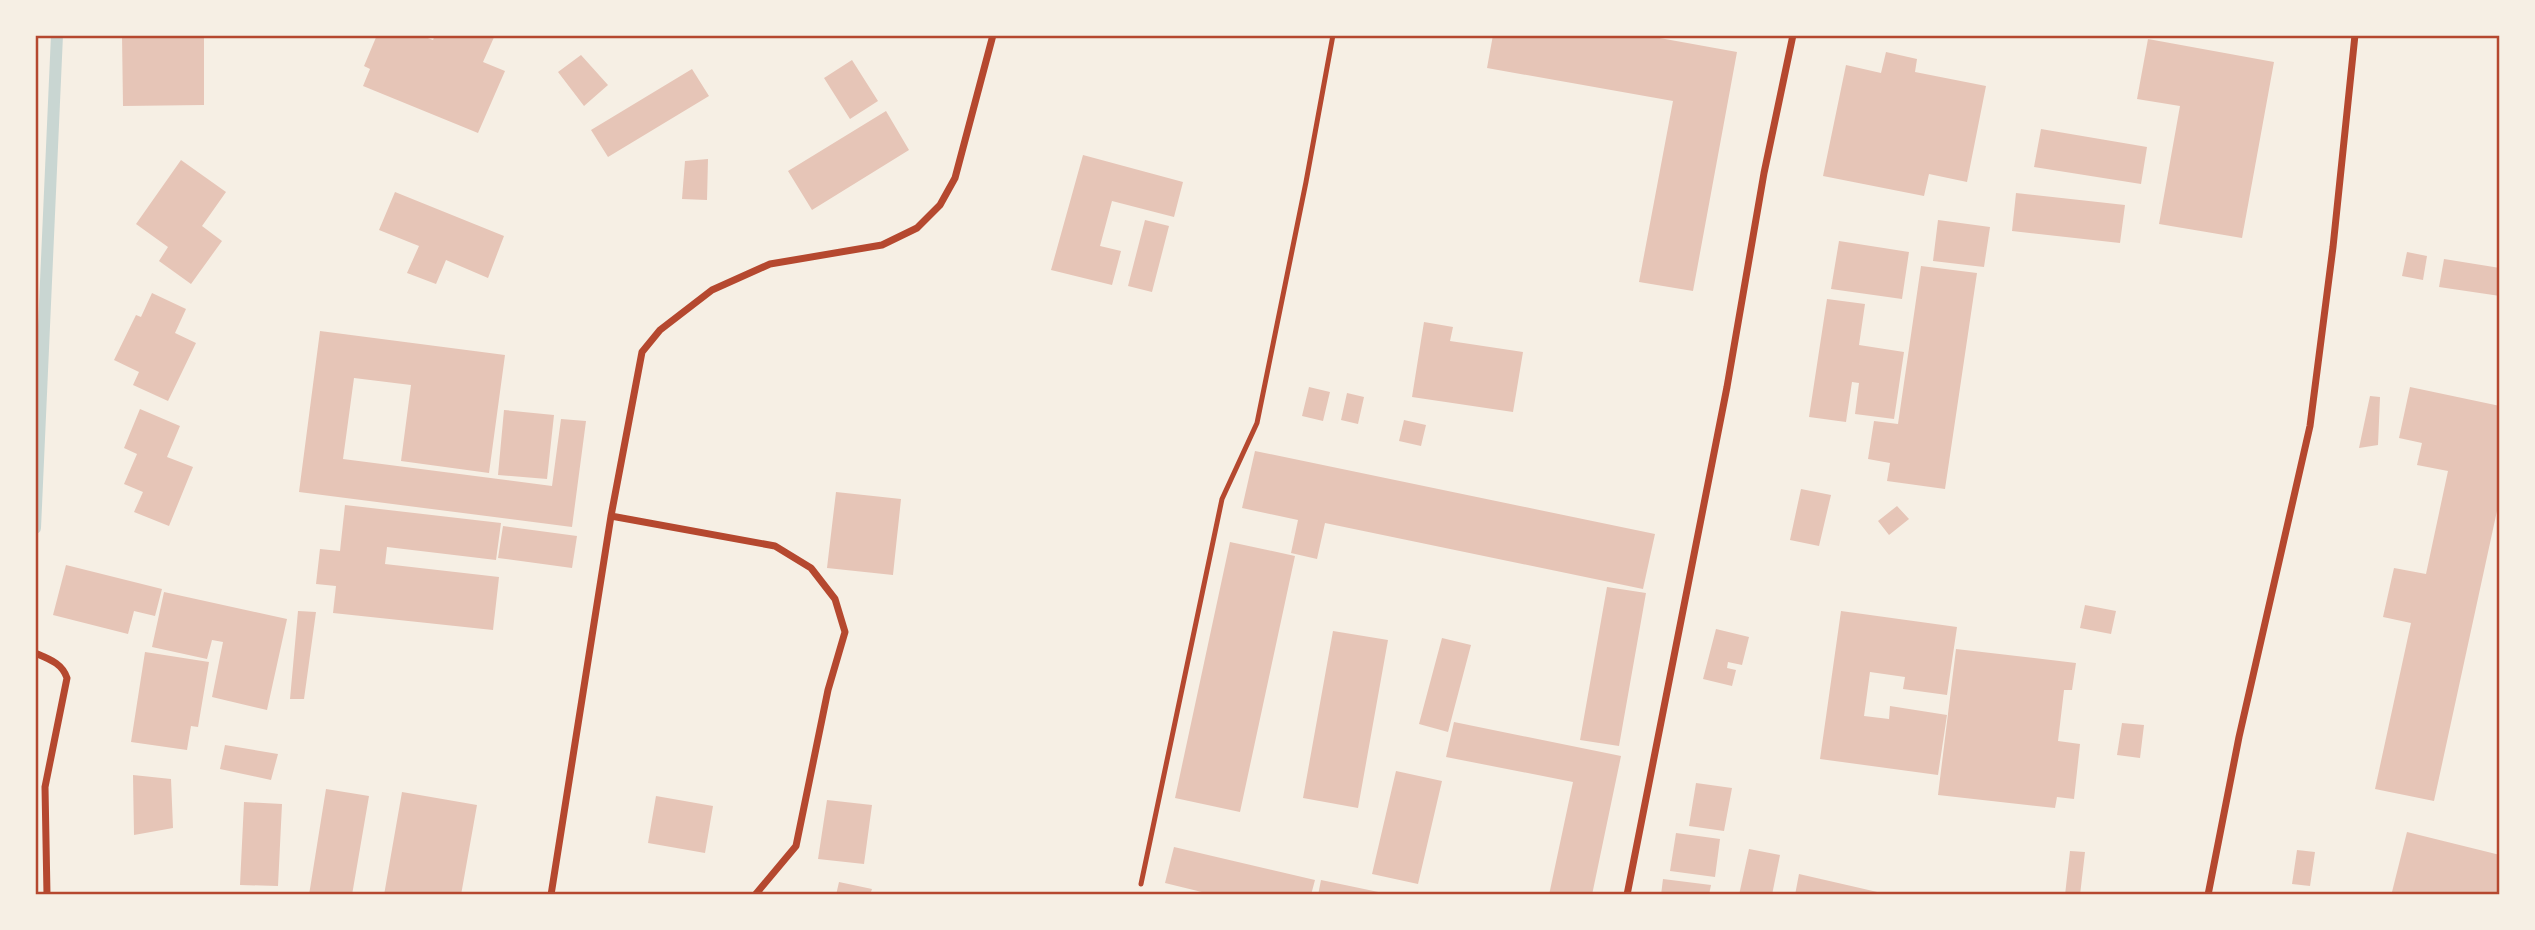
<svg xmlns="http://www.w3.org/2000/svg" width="2535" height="930" font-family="'IBM Plex Sans',sans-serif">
<rect width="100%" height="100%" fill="#f6efe4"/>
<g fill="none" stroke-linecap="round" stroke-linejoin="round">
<path stroke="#c9d6d2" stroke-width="12" d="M35,528L57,35"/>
</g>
<path fill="#e6c5b7" d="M122,35H204V105L123,106Z
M377,35H420L433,40L435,35H495L483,62L505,71L478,133L363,86L370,69L364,66Z
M1493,35H1643L1737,52L1693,291L1639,282L1673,101L1487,68Z
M2148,39L2274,62L2242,238L2159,224L2180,106L2137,99Z
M1886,52L1917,59L1915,72L1986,86L1967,182L1929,174L1924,196L1823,176L1846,65L1881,73Z
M581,55L608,85L584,106L558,72Z
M852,60L878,101L850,119L824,78Z
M692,69L709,96L608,157L591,130Z
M886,111L909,150L812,210L788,171Z
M2041,129L2147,147L2141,184L2034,167Z
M1083,155L1183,182L1174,217L1112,201L1100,246L1121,251L1112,285L1051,270Z
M708,159L707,200L682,199L685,161Z
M181,160L226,192L202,226L222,241L191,284L159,261L168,247L136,224Z
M395,192L504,236L488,278L446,260L436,284L407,273L419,246L379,230Z
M2016,193L2125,205L2120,243L2012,231Z
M1145,220L1169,226L1152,292L1128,286Z
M1938,220L1990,227L1984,267L1933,261Z
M1839,241L1909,252L1902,299L1831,289Z
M2407,252L2427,256L2423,280L2402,276Z
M2444,259L2500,268V296L2439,287Z
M1921,266L1977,273L1945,489L1887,481L1890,463L1868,459L1874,421L1898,424Z
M152,293L186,309L175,333L196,343L168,401L133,385L139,372L114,360L136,315L141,317Z
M1827,299L1865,304L1859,345L1904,352L1894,419L1855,414L1859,383L1852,382L1846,422L1809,417Z
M1424,322L1453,327L1450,341L1523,352L1513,412L1412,397Z
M320,331L505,355L489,473L401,461L411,385L354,378L343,459L552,486L561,419L586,421L572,527L299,492Z
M1309,387L1330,392L1323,421L1302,416Z
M2410,387L2500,406V497L2434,801L2375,789L2411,623L2383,617L2394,568L2426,574L2448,471L2417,465L2422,443L2399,438Z
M1347,393L1364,397L1358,424L1341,420Z
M2370,396L2380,397L2378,445L2359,448Z
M140,409L180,426L167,457L193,467L169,526L134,512L143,492L124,484L137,454L124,448Z
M504,410L554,415L547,479L498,475Z
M1404,420L1426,425L1421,446L1399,441Z
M1255,451L1655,534L1643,589L1325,523L1317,559L1291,553L1298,520L1242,508Z
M1801,489L1831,495L1819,546L1790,540Z
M836,492L901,499L893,575L827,568Z
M345,505L501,523L496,560L387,547L385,564L499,577L493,630L333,613L336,586L316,584L320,549L340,551Z
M1897,506L1909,519L1889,535L1878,521Z
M503,526L577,536L572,568L498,558Z
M1230,542L1295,556L1240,812L1175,798Z
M66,565L162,589L155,616L134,611L128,634L53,615Z
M1607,587L1646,593L1619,746L1580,740Z
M164,592L287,619L267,710L212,697L223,642L212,640L207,659L152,647Z
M2085,605L2116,611L2111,634L2080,628Z
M298,611L316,612L304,699H290Z
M1841,611L1957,627L1947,695L1903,689L1905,677L1870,672L1864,716L1889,719L1890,706L1947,715L1938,775L1820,759Z
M1716,629L1749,637L1742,665L1728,662L1727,668L1736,670L1732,686L1703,679Z
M1333,631L1388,640L1358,808L1303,798Z
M1442,638L1471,645L1448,732L1419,724Z
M1956,649L2076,663L2072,690H2064L2058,741L2080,744L2074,799L2057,797L2055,808L1938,795Z
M145,652L209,662L198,727L191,726L187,750L131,742Z
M1454,722L1621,756L1592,895H1549L1573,782L1446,757Z
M2122,723L2144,725L2140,758L2117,755Z
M225,745L278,754L271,780L220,769Z
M1396,771L1442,781L1418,884L1372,874Z
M133,775L171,779L173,828L134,835Z
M1696,783L1732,788L1724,831L1689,826Z
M326,789L369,796L352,895H309Z
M402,792L477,805L461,895H384Z
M656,796L713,806L705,853L648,843Z
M827,800L872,805L864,864L818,859Z
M244,802L282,804L278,886L240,885Z
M2407,832L2500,855V895H2404L2392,892Z
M1676,833L1720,839L1715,877L1670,871Z
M1174,847L1315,880L1311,895H1214L1165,883Z
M1749,849L1780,855L1772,895H1739Z
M2297,850L2315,852L2310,886L2292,884Z
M2070,851L2085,852L2080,895H2065Z
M1799,874L1886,894V895H1795Z
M1663,879L1711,885L1709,895H1661Z
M1321,880L1388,894V895H1318Z
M839,882L872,889L870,895H836Z"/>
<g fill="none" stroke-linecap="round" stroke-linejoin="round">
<path stroke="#b5482f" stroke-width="5" d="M1141,884L1222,499L1257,423L1306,182L1333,35"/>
<path stroke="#b5482f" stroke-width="7" d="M611,516L775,546L811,568L835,599L845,632L828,690L796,846L755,895
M35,653C49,659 62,663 67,678L45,787L47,895
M551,895L611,516L642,352L660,330L712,290L770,264L882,245L917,228L940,205L955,178L993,35
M1627,895L1727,387L1764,173L1793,35
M2208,895L2239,737L2310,426L2333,247L2355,35"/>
</g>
<rect width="2535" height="930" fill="none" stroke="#f6efe4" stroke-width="74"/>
<rect x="37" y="37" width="2461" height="856" fill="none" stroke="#b5482f" stroke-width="2.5"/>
</svg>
